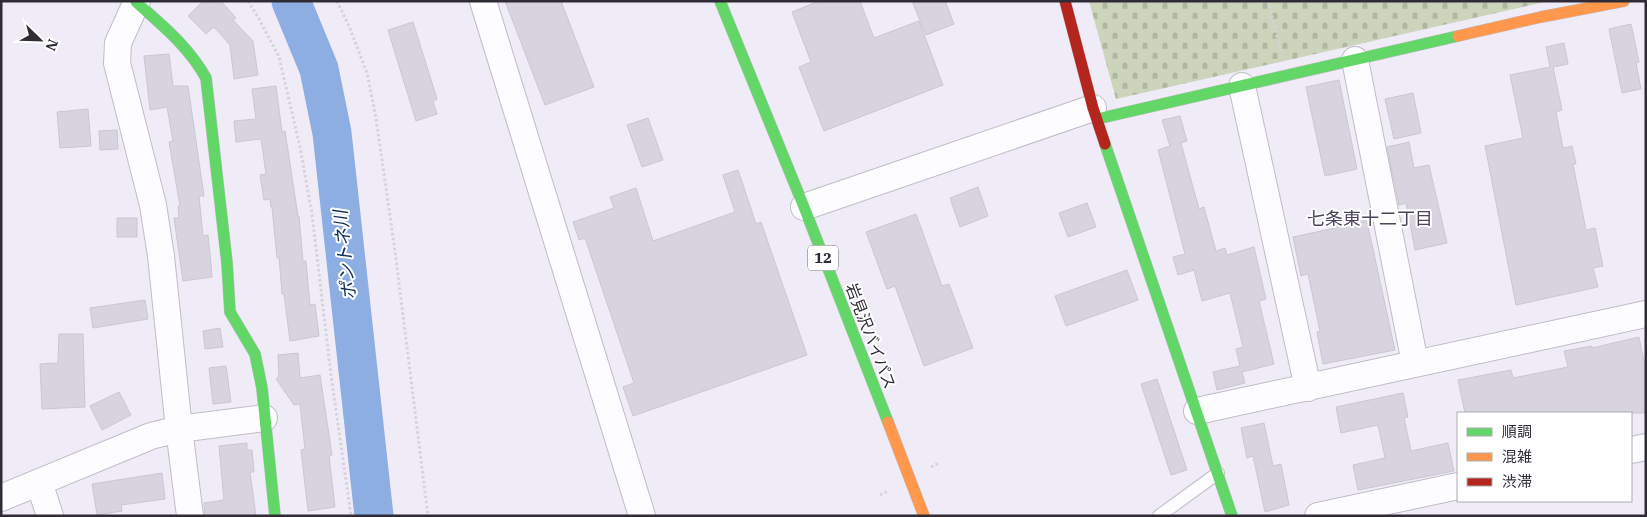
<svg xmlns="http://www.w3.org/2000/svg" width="1647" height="517" font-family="'IBM Plex Serif','Noto Sans JP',serif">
<defs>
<pattern id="cemetery-stones" width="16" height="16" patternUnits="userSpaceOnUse" patternTransform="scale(1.25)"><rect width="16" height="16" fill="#ccd5bb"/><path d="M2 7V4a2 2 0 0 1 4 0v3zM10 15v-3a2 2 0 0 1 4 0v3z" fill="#b0b7a1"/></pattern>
</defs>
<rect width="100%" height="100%" fill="#efecf7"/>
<path fill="url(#cemetery-stones)" d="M1089,1H1549L1116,99Z"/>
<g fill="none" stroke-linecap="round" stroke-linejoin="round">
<path stroke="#8caee3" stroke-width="39" d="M291,1L319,69L332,133L374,516"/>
</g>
<path fill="#d7d4df" stroke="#cac7d1" d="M203,1H221L236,18L233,20L253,41L258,75L234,79L230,45L214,27L206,34L188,16Z
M505,1H561L594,87L545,105Z
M819,1H860L874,38L919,21L943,85L824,131L799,67L811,62L792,12Z
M912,1H945L954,24L926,35Z
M413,22L437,99L433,101L437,114L416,121L388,30Z
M1631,24L1639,62L1636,63L1641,89L1622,93L1609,29Z
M1564,43L1568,64L1553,67L1562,110L1556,112L1563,148L1572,146L1576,164H1573L1586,230L1595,228L1603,266L1593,268L1598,287L1516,305L1485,146L1523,138L1510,75L1550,67L1546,47Z
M169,54L173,86H188L204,196H199L203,236L208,235L211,264L212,277L183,281L174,218H179L178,206H180L169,142L173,141L167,107L150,110L144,56Z
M1339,80L1357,169L1325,176L1306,87Z
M276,86L282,132L285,131L298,216H299L303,261H306L310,305L315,304L319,336L290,341L284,294H282L279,257L277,258L272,207H271L270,199L264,200L260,175L266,174L261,139L236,142L234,121L256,119L252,89Z
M1413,93L1421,133L1394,139L1385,99Z
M88,109L91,146L60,148L57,112Z
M1180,116L1187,141L1181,143L1199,209L1204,207L1216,251L1225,248L1227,255L1254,247L1266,299L1259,301L1274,364L1242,372L1245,383L1217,390L1213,372L1240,366L1236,349L1243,347L1230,293L1202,301L1194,270L1178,275L1173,257L1185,254L1158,150L1170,146L1162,120Z
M648,118L663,160L642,167L627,125Z
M117,130L118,149L100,150L99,131Z
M1409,142L1414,168L1429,165L1447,243L1415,250L1406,203L1399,205L1387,147Z
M738,170L756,224L761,222L807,355L633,416L623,387L634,383L585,238L579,240L573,222L614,208L610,197L636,188L653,241L735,212L723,175Z
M978,187L988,216L960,227L950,198Z
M1087,203L1096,227L1068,237L1059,213Z
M916,214L942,286L949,284L973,348L924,366L895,286L887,289L866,232Z
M1366,217L1395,350L1323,364L1317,332L1320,331L1308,274L1301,276L1293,237L1335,228L1334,224Z
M117,218H137V237H117Z
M1127,270L1138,300L1066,326L1055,296Z
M145,300L148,319L93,328L90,308Z
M220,328L223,347L205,349L203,331Z
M59,334H83L85,407L42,409L40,364L58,363Z
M1639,337L1646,371V413H1465L1458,380L1511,370L1513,378L1568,367L1564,351L1592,346V348Z
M298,353L300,378L320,375L332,455L329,456L335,507L308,511L301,450L305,449L300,404L294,405L276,379L279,376L278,355Z
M226,366L231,402L213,404L209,368Z
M1157,379L1187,470L1171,475L1141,384Z
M119,392L131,415L102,430L90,406Z
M1403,393L1408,417L1404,418L1411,451L1448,443L1454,471L1358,490L1353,465L1385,458L1378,425L1341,433L1336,407Z
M1264,423L1273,466L1281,464L1289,505L1265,512L1253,456L1247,458L1241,428Z
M247,443V450H252L254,472H250L256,516H205L204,503L224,500L219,446Z
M162,473L165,499L121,505L122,511L97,515L92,484Z"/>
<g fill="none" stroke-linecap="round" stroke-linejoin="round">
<g stroke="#c0bdc7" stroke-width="14">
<path id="lane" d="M1159,516L1218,473"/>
</g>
<g stroke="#c0bdc7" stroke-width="28">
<path id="street" d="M137,1L118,43L117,63L153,205L161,256L179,429L190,516
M483,1L642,516
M1355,60L1415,363
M1242,86L1308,388
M804,207L1093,108
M1197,411L1646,314
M1631,450L1646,447
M39,482L50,516
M1,498L151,436L179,429L264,418
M1318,516L1458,486"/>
</g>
<g stroke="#c0bdc7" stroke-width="12">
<path id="fast" d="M720,1L804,207L888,422
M136,2C162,25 189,47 206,78L227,263L230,312L255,354L262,388L275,516
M1097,119L1458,36
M1105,144L1232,516"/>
</g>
<g stroke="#c0bdc7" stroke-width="12">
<path id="slow" d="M1458,36L1541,17L1624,1
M888,422L924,516"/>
</g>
<g stroke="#c0bdc7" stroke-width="12">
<path id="jam" d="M1065,1L1093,108L1105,144"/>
</g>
<path stroke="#d5d3d7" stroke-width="3" stroke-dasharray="2.5 2.5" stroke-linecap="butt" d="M248,1L258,17L279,57L300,147L312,214L331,375L351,516
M337,1L349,26L367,73L376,118L395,251L428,516
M1268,1L1281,52
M931,467L939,463
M880,495L888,491"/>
<use href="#lane" stroke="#fdfcfe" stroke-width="12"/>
<use href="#street" stroke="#fdfcfe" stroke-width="26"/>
<use href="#fast" stroke="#63d668" stroke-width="11"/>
<use href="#slow" stroke="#ff974d" stroke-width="11"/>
<use href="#jam" stroke="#b3261e" stroke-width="11"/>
</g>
<g text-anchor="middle" stroke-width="4" stroke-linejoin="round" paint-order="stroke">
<rect fill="#fff" stroke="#6e6b72" stroke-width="1" x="808" y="245.5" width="30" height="25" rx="4"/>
<g font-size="15" font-weight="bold" fill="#302c36">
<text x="823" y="263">12</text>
</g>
<g font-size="16" fill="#302c36" stroke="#fff">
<text transform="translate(871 336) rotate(69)" y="6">岩見沢バイパス</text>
</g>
<g font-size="18" fill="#4c455b" stroke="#fff">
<text x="1370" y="225">七条東十二丁目</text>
</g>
<g font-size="18" font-style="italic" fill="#0e2e5b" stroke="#fff">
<text transform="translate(345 255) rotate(-96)" y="6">ポントネ川</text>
</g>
</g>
<rect width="1647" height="517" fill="none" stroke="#302c36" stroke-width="5"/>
<rect x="1457" y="412" width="175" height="90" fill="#ffffff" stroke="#acabaf"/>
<rect x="1467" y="428" width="25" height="8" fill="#63d668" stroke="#acabaf"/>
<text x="1502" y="437" font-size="15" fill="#302c36">順調</text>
<rect x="1467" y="453" width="25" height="8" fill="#ff974d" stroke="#acabaf"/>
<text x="1502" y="462" font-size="15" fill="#302c36">混雑</text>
<rect x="1467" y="478" width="25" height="8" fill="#b3261e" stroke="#acabaf"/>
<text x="1502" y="487" font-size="15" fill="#302c36">渋滞</text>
<g transform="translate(40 40) rotate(113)" stroke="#ffffff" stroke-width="4" paint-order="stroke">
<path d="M0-4L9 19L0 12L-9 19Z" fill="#302c36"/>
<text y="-8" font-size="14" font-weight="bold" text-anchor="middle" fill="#302c36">N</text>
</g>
</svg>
